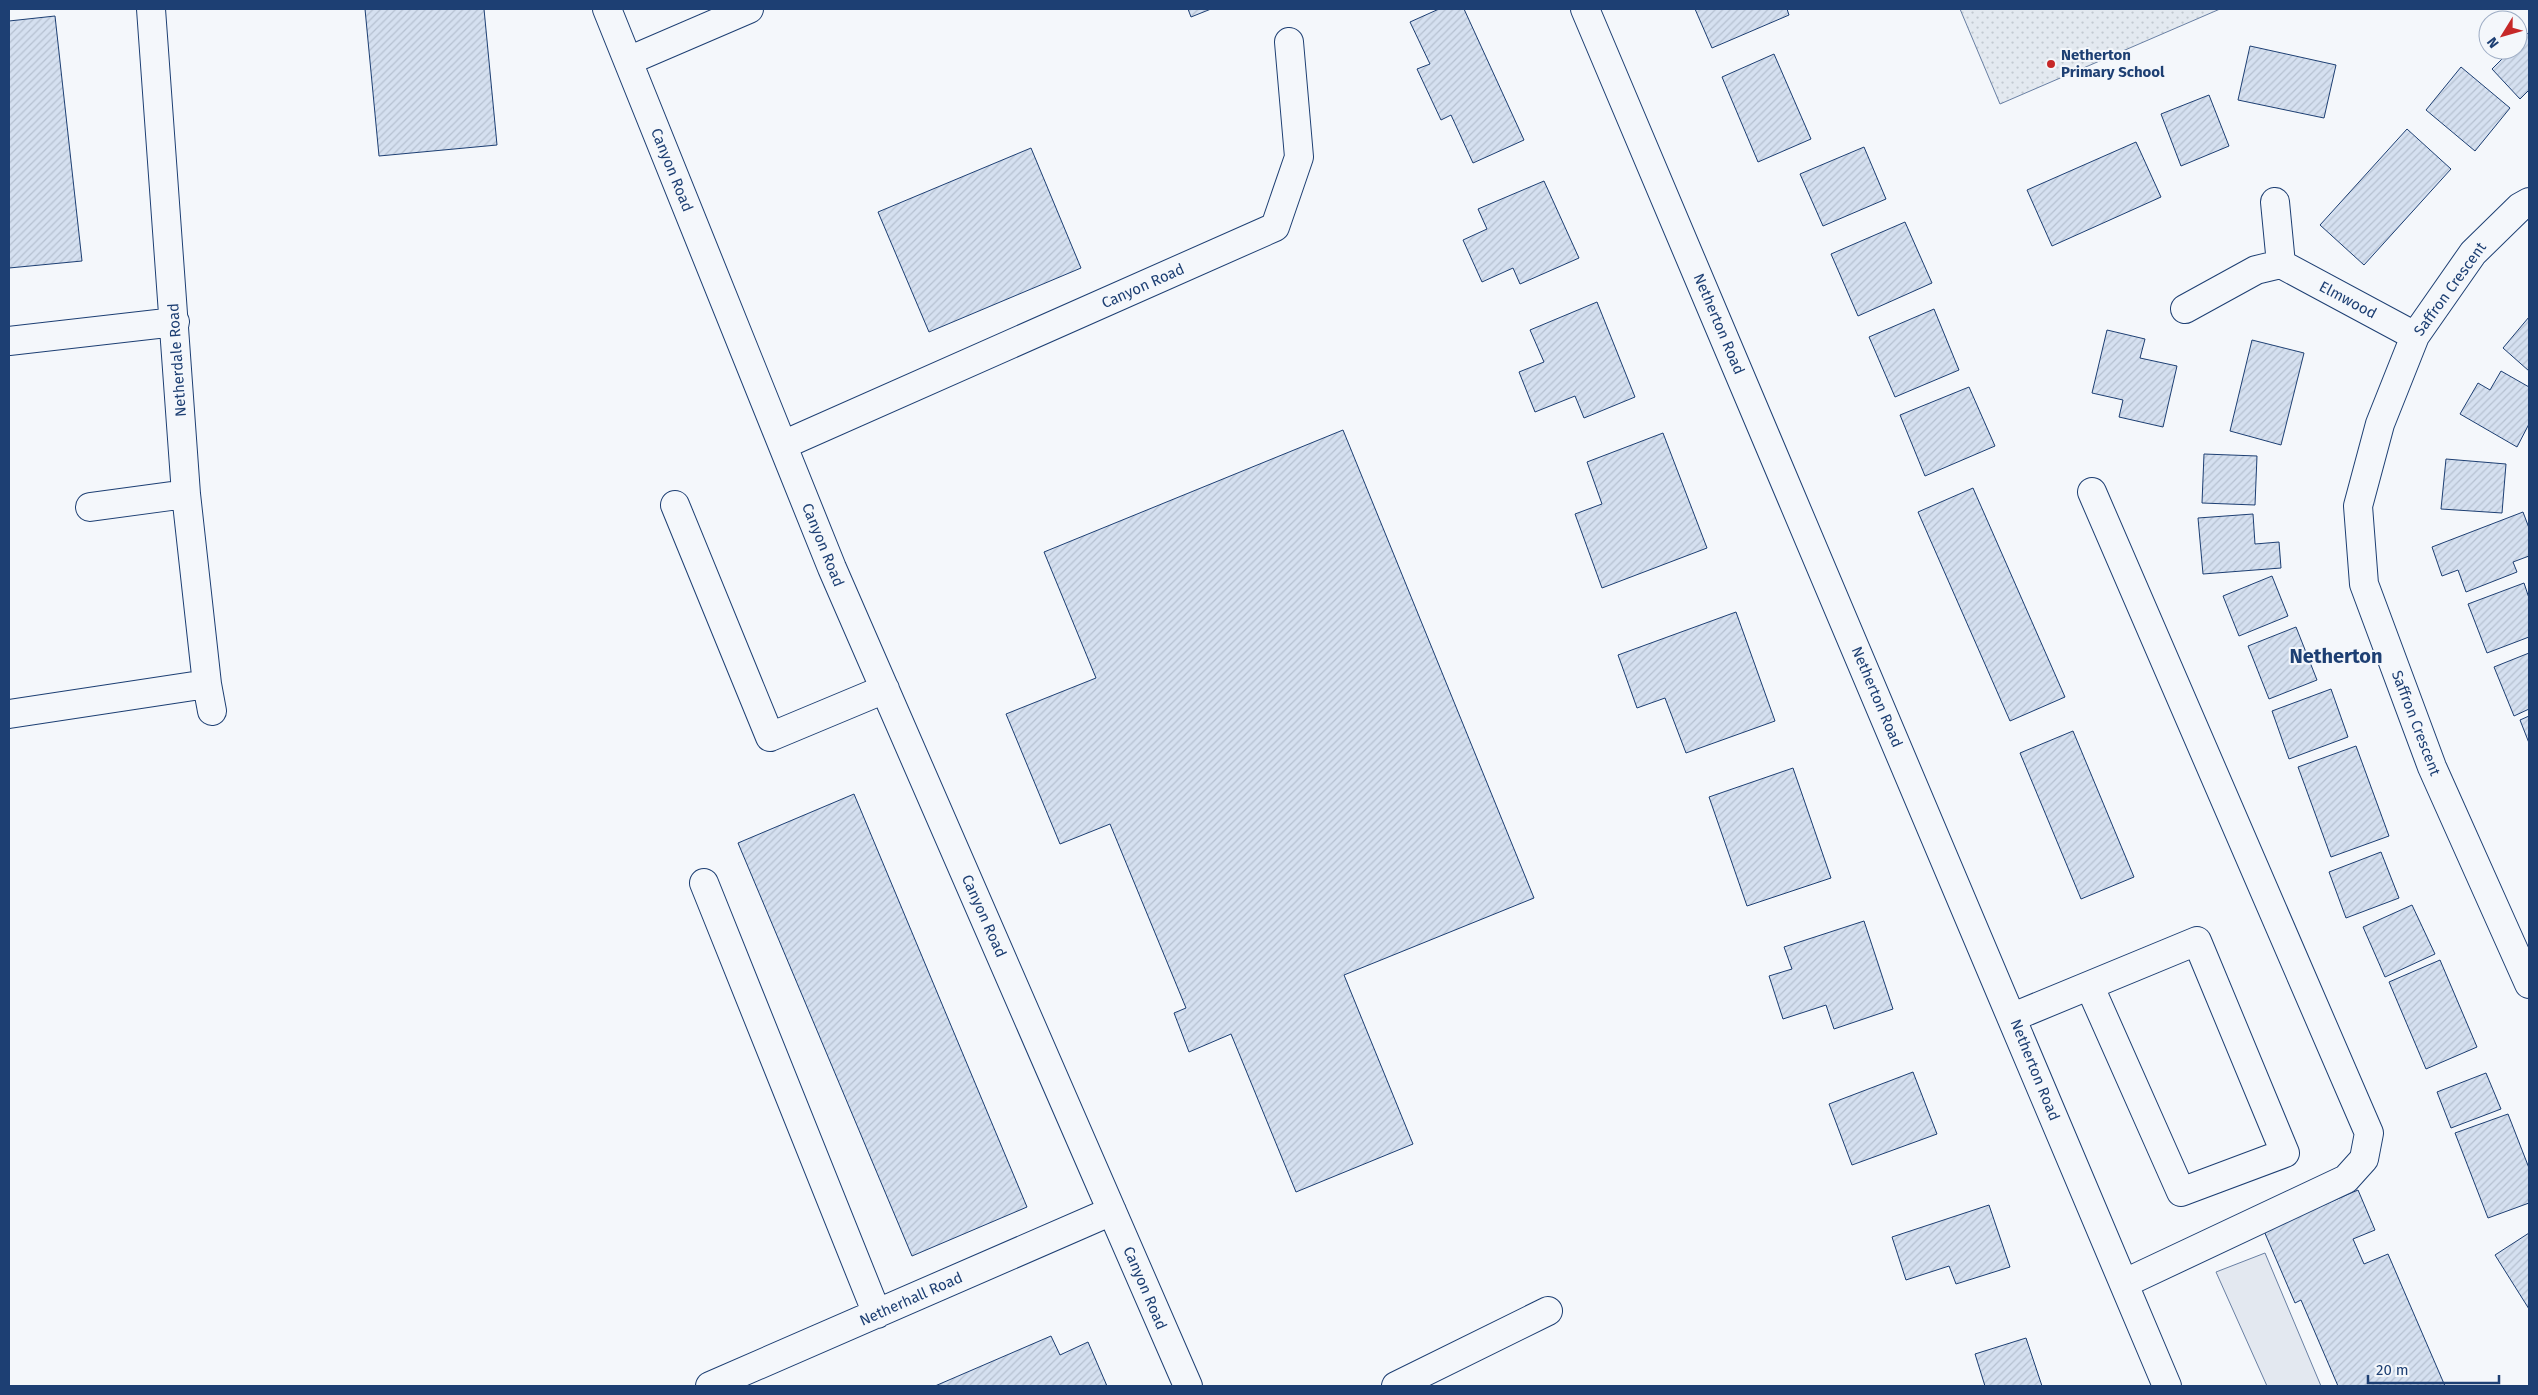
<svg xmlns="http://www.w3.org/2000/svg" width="2538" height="1395" font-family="'Fira Sans',sans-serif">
<defs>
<pattern id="grass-dots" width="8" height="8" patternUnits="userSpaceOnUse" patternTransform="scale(1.25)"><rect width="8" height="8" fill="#e3e9f0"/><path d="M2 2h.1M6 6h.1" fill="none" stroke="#c2c9d1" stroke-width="1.8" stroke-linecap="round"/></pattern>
<pattern id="building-hatch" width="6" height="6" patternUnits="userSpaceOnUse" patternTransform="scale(1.25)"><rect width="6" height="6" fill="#d5e0f0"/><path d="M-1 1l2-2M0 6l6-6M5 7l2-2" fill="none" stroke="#b6c1d1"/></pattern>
</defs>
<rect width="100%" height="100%" fill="#f4f7fb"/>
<path fill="url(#grass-dots)" stroke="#687fa3" d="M1960,9H2220L2000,104Z"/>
<path fill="#e3e8f0" stroke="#687fa3" d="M2265,1253L2321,1386H2267L2216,1272Z"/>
<path fill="url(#building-hatch)" stroke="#1d3f73" d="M365,9H484L497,145L379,156Z
M1188,9H1211L1191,17Z
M1439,9H1464L1524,140L1473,163L1451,115L1441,120L1417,69L1430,64L1410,22Z
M1695,9H1787L1789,15L1712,48Z
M55,16L82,261L9,268V21Z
M2529,32V90L2520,99L2492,69L2511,50H2518V43Z
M2250,46L2336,65L2324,118L2238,100Z
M1774,54L1811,139L1758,162L1722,77Z
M2461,67L2510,108L2475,151L2426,110Z
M2209,95L2229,146L2181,166L2161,114Z
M2407,129L2451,169L2364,265L2320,225Z
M2136,142L2161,197L2052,246L2027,190Z
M1864,147L1886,199L1823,226L1800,174Z
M1031,148L1081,268L929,332L878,212Z
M1544,181L1579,258L1520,284L1513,268L1482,282L1463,240L1487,229L1478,209Z
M1905,222L1932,283L1858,316L1831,254Z
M1597,302L1635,397L1584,418L1575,396L1535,412L1519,372L1544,362L1530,330Z
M1934,309L1959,370L1895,397L1869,337Z
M2529,317V371L2503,348Z
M2107,330L2145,339L2140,358L2177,366L2163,427L2119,417L2123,400L2092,393Z
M2252,340L2304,353L2281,445L2230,431Z
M2501,371L2529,387V424L2517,447L2460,414L2478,383L2490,390Z
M1969,387L1995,446L1925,476L1900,415Z
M1343,430L1534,898L1344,975L1413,1144L1296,1192L1231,1034L1189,1052L1174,1013L1186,1008L1110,824L1060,844L1006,714L1096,678L1044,552Z
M1663,433L1707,548L1602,588L1575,514L1602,504L1587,462Z
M2204,454L2257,456L2255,505L2202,503Z
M2446,459L2506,464L2502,513L2441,509Z
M1973,488L2065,697L2010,721L1918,512Z
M2523,512L2529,528V556L2513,562L2517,572L2466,592L2458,570L2442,576L2432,547Z
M2253,514L2255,544L2279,542L2281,568L2203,574L2198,518Z
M2272,576L2288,616L2239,636L2223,596Z
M2524,583L2529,598V637L2487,653L2468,604Z
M1736,612L1775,721L1686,753L1665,698L1637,708L1618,655Z
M2296,627L2317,680L2269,699L2248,646Z
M2529,653V709L2514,716L2494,667Z
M2331,689L2348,737L2289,759L2272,711Z
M2529,716V743L2520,720Z
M2073,731L2134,877L2081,899L2020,753Z
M2356,746L2389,836L2331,857L2298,767Z
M1793,768L1831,878L1747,906L1709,797Z
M854,794L1027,1207L912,1256L738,843Z
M2381,852L2399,898L2346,918L2329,872Z
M2412,905L2435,954L2385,977L2363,927Z
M1864,921L1893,1009L1834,1029L1826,1005L1783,1019L1769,976L1792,969L1784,947Z
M2440,960L2477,1047L2426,1069L2389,982Z
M1913,1072L1937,1134L1852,1165L1829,1104Z
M2486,1073L2501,1109L2451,1128L2437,1092Z
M2508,1114L2529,1168V1203L2488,1218L2455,1133Z
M2358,1190L2375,1230L2353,1239L2364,1264L2388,1254L2445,1386H2338L2301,1300L2295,1303L2264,1231Z
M1989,1205L2010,1267L1956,1284L1949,1266L1906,1280L1892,1237Z
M2529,1233V1309L2495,1255Z
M1051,1336L1060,1355L1088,1342L1107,1386H935Z
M2026,1338L2042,1386H1985L1975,1354Z"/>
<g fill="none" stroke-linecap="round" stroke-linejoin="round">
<g stroke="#1d3f73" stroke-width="30">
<path id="minor" d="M151,9L186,494L207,684L212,711
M607,9L832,568L1188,1386
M628,61L749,9
M2275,202L2281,264
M2529,202L2520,207L2473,253L2415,336L2380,424L2358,506L2364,584L2432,767L2529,984
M2185,309L2256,270L2281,264L2415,336
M9,341L175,322
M783,445L1275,227L1299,157L1289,42
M2092,492L2369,1133L2364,1159L2346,1179L2125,1283
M675,505L770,737L885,689
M90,507L186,494
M9,714L207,684
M704,883L877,1314
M2013,1017L2197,941L2285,1153L2181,1192L2090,987
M710,1386L1112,1211
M1396,1386L1548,1311"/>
</g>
<g stroke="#1d3f73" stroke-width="30">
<path id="major" d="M1585,9L2167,1386"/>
</g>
<use href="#minor" stroke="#f4f7fb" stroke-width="28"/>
<use href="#major" stroke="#f4f7fb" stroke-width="28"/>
</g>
<circle fill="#c62828" stroke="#f4f7fb" stroke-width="2" cx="2051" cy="64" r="5"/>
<g text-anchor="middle" stroke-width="4" stroke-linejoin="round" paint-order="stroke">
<g font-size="15" font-weight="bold" fill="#1d3f73" stroke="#f4f7fb" text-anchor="start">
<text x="2061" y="60">Netherton<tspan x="2061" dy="17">Primary School</tspan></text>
</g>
<g font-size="15" fill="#1d3f73" stroke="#f4f7fb">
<text transform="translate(672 170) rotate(68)" y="5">Canyon Road</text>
<text transform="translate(1143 286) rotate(-24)" y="5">Canyon Road</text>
<text transform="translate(2450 289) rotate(-54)" y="5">Saffron Crescent</text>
<text transform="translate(2348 300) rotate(28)" y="5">Elmwood</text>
<text transform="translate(1719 324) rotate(67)" y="5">Netherton Road</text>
<text transform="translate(177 360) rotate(-94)" y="5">Netherdale Road</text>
<text transform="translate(823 545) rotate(68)" y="5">Canyon Road</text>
<text transform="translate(1877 697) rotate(67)" y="5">Netherton Road</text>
<text transform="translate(2416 723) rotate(69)" y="5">Saffron Crescent</text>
<text transform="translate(984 916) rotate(66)" y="5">Canyon Road</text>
<text transform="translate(2035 1070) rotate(68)" y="5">Netherton Road</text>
<text transform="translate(1145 1288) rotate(67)" y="5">Canyon Road</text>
<text transform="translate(911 1299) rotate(-24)" y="5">Netherhall Road</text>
</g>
<g font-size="20" font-weight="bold" fill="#1d3f73" stroke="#f4f7fb">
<text x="2336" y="663">Netherton</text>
</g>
</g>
<rect width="2538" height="1395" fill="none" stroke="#1d3f73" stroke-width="20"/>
<g transform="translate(2503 35) rotate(233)"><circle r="24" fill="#f4f7fb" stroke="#9eadc5"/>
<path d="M0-4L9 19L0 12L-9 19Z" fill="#c62828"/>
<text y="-8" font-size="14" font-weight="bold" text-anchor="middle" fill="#1d3f73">N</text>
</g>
<path d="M2368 1375v8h131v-8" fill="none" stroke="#1d3f73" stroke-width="2.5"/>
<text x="2376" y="1375" font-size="15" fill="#1d3f73" stroke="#f4f7fb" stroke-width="4" paint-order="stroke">20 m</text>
</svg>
